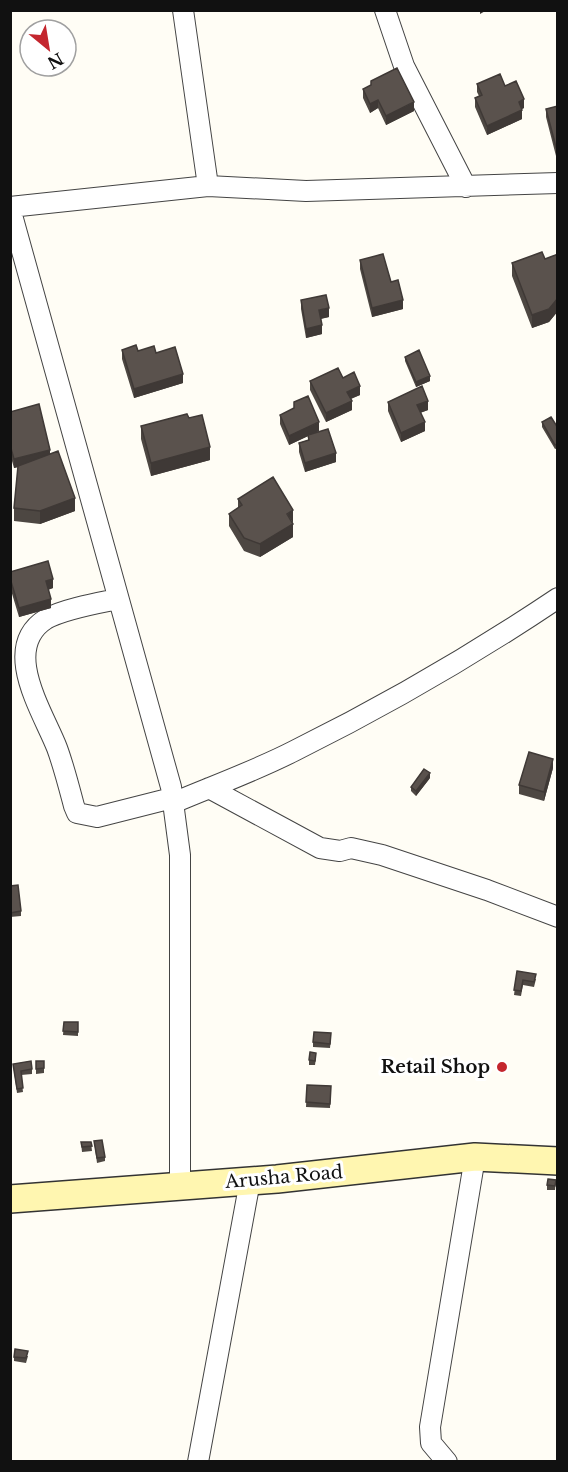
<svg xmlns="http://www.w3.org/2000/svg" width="568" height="1472" font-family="'Libre Baskerville',serif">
<rect width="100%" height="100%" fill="#fffdf5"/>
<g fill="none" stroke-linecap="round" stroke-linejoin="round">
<g stroke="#444" stroke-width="22">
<path id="street" d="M183,10L208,186
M385,10L404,66L466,187
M10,207L208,186L306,191L558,183
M10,208L171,787L180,855V1186
M118,599C98,603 63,609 46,619C0,648 43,712 57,748C64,767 69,787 74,806L77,813L97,817L172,798
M209,788L320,848L340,851L351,848L382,855L487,890L558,917
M173,803C213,786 255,771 294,751C385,706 473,655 558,598
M198,1462L250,1181
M447,1462L431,1443L430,1427L475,1157"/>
</g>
<g stroke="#333" stroke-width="30">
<path id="secondary" d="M10,1199L277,1179L475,1157L558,1161"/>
</g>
<use href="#street" stroke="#fff" stroke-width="20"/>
<use href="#secondary" stroke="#fff6b0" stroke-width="27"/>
</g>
<path fill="#4d4742" d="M477,84L505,86L524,108L522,109V119L487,135L475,107V98L479,96L477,92Z
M363,89L414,111L386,125L378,108L370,113L363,98Z
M558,106V155L556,156L546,117V109Z
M558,254V311L549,322L532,328L512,276V263L545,259Z
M360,260L391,282L403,309L372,317L360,269Z
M301,300L329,317L321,319L322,334L306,338L301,309Z
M122,350L156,353L183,383L134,398L122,359Z
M405,357L430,381L416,387L405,361Z
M343,378L360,395L351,399L352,410L326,422L310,390V381Z
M388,402L428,410L420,413L425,431L401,442L388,411Z
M10,412L50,454L75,511L40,524L14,521V508L18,467L14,468L10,454Z
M280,415L319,431L313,434L336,462L305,472L299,452V443L308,440V436L289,445L280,424Z
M189,418L210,460L151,476L141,439V426Z
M542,422L558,428V448L555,449L542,427Z
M238,499L293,523V537L260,557L244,551L229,526V514L238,508Z
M10,572L53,588L48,590L51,608L19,617L10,587Z
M553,768L544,801L519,794V785Z
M430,778L416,796L411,791V787Z
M10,886L21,911V916L10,917Z
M517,971L536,979L534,987L523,985L521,996L514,995Z
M64,1022H78V1036L63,1035Z
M331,1038L330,1048L313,1047V1042Z
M316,1058L315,1065H309V1060Z
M36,1061H44V1073L36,1074Z
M13,1064L32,1069V1074L21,1075L23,1092L17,1093Z
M307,1085L331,1086L330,1108L306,1107Z
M94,1141L105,1157V1161L97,1163Z
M81,1142H91L92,1151L82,1152Z
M556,1180L555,1190H547V1185Z
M28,1356L26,1363L14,1361V1357Z"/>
<path fill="#3f3936" d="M480,10H487L480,14Z
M524,99V108L519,110V102Z
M378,100V108L370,113V104Z
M414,102V111L386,125V116Z
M522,110V119L487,135V126Z
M558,146V155L556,156V147Z
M558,298V311L549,322L532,328V315Z
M403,300V309L372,317V308Z
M329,308V317L319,319V310Z
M322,325V334L306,338V329Z
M183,374V383L134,398V389Z
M430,376V381L416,387V382Z
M360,386V395L347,400V392Z
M352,401V410L326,422V413Z
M428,401V410L417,414V405Z
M319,422V431L289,445V436Z
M425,422V431L401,442V433Z
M210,447V460L151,476V463Z
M50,450V459L14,468V459Z
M336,453V462L305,472V463Z
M75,498V511L40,524V511Z
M293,510V523L287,514Z
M293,524V537L260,557V544Z
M53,579V588L46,590V581Z
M51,599V608L19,617V608Z
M553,759V768L544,801V792Z
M430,773V778L416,796V791Z"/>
<path fill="#5a524d" stroke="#3f3936" stroke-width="1.5" d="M397,68L414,102L386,116L378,100L370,104L363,89L371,85V81Z
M500,74L505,86L516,81L524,99L519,102L522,110L487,126L475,98L482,95L477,84Z
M558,106V146L556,147L546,109Z
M542,252L545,259L558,254V298L549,309L532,315L512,263Z
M383,254L391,282L398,280L403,300L372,308L360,260Z
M326,295L329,308L319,310L322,325L306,329L301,300Z
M136,345L138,351L154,346L156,353L175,347L183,374L134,389L122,350Z
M419,350L430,376L416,382L405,357Z
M338,368L343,378L354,372L360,386L347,392L352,401L326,413L310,381Z
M422,386L428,401L417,405L425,422L401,433L388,402Z
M308,396L319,422L289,436L280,415L294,408V402Z
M39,404L50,450L14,459L10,445V412Z
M187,414L189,418L202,415L210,447L151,463L141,426Z
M551,417L558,428V443L555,445L542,422Z
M328,429L336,453L305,463L299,443L309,440L308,435Z
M58,451L75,498L40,511L14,508L18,466Z
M273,477L293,510L287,514L293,524L260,544L244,538L229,514L242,505L238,499Z
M48,561L53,579L46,581L51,599L19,608L10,578V572Z
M529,752L553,759L544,792L519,785Z
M424,769L430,773L416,791L411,787Z
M18,885L21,911L10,913V886Z
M517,971L536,974L534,982L523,980L521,991L514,990Z
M64,1022H78V1032L63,1031Z
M314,1032L331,1033L330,1044L313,1042Z
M310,1052L316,1053L315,1061L309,1060Z
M31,1061L32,1069L21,1071L23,1088L17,1089L13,1064Z
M36,1061H44V1068L36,1069Z
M307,1085L331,1086L330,1104L306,1102Z
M102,1140L105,1157L97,1158L94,1141Z
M81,1142H91L92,1146L82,1147Z
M548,1179L556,1180L555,1186L547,1185Z
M15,1349L28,1351L26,1358L14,1357Z"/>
<circle fill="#c4262e" stroke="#fff" stroke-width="2" cx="502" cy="1067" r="6"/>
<g text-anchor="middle" stroke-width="6" stroke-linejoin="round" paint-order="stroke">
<g font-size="18" font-weight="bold" fill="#111" stroke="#fff" text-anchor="end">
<text x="490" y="1073">Retail Shop</text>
</g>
<g font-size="18" fill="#111" stroke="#fff">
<text transform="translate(284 1177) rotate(-5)" y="6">Arusha Road</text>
</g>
</g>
<rect width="568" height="1472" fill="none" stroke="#111111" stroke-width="24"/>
<g transform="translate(48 48) rotate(150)"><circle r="28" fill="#ffffff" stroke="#a0a0a0" stroke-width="1.5"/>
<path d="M0-4.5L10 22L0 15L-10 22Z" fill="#c4262e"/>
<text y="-9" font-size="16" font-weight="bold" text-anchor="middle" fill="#111111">N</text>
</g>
</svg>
